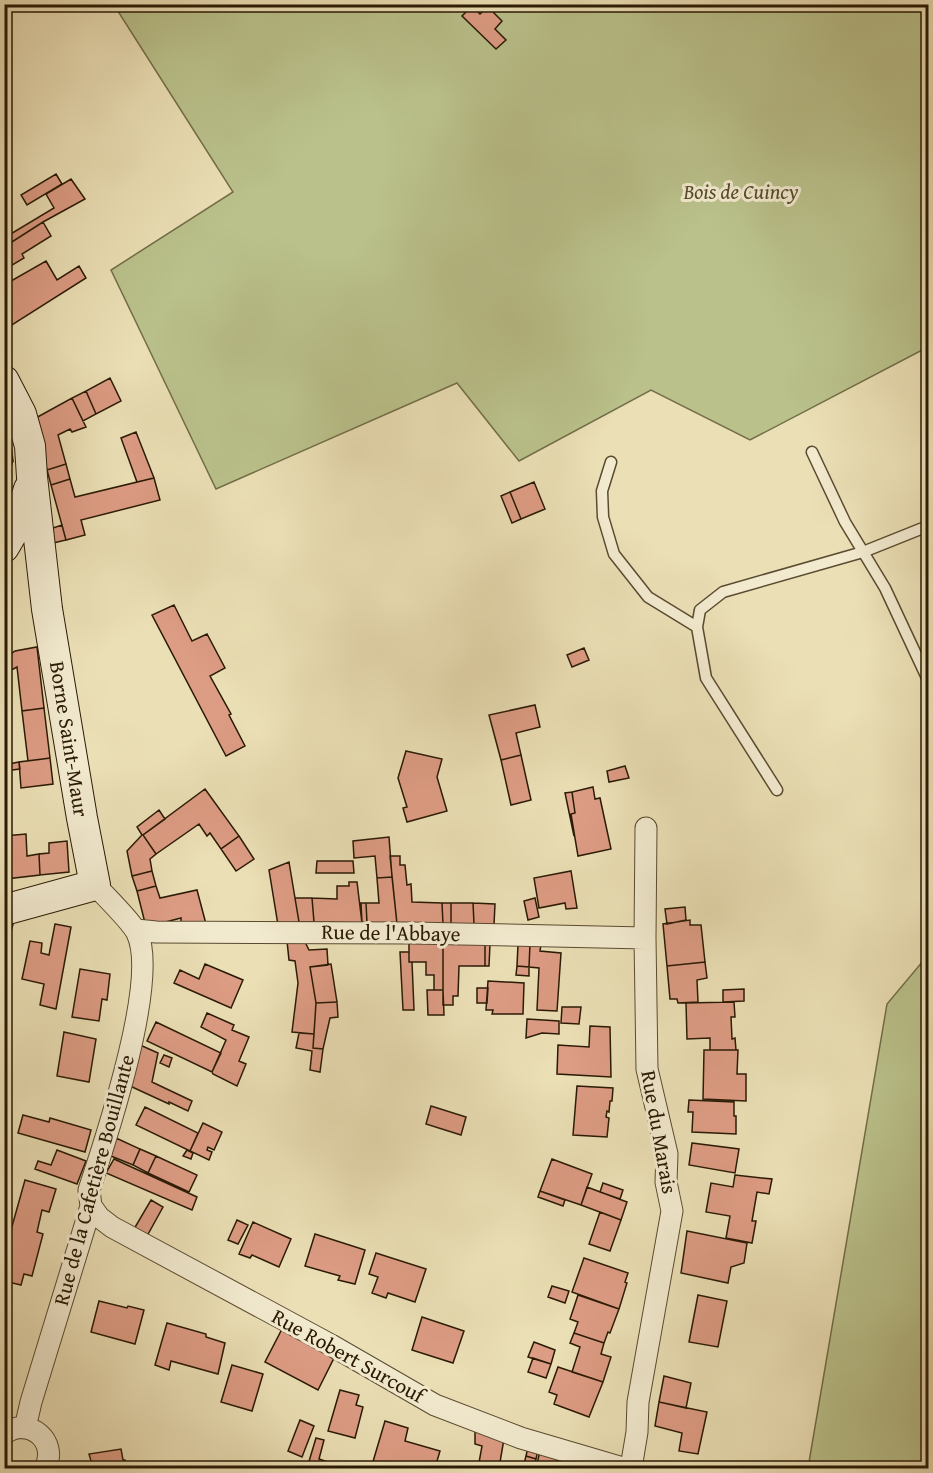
<svg xmlns="http://www.w3.org/2000/svg" width="933" height="1473" font-family="'Gentium Book Plus',serif">
<rect width="100%" height="100%" fill="#ebdfb5"/>
<filter id="stains"><feTurbulence type="fractalNoise" baseFrequency=".00333" numOctaves="4"/><feColorMatrix values="0 0 0 0 .2 0 0 0 0 .09 0 0 0 0 .02 0 0 0 .5 -.17"/></filter>
<radialGradient id="worn" r=".72"><stop offset=".6" stop-color="#630" stop-opacity="0"/><stop offset="1" stop-color="#630" stop-opacity=".3"/></radialGradient>
<path fill="#bac18b" stroke="#726e48" stroke-width="1.5" d="M114,5H928V347L750,440L651,390L519,461L457,383L216,489L111,270L233,192Z
M928,955V1468H808L887,1004Z"/>
<path fill="#dd9c84" stroke="#2a1a04" stroke-width="1.5" d="M472,6L480,14L488,7L502,21L495,29L506,40L496,49L462,16Z
M56,174L62,184L27,205L21,195Z
M71,179L85,199L43,222L4,247V238L54,208L46,194Z
M43,222L51,236L22,254L24,258L4,270V247Z
M46,261L57,280L79,266L86,278L4,330V285Z
M110,378L121,401L96,414L86,391Z
M86,391L96,414L83,421L72,398Z
M72,398L86,427L72,432L70,429L58,435L66,464L47,470L34,419Z
M4,424L10,437L13,461L4,458Z
M136,432L154,478L137,482L121,438Z
M4,458L13,461L4,485Z
M66,464L70,479L51,485L47,470Z
M154,478L160,500L81,520L85,535L66,540L51,485L70,479L75,497Z
M534,482L545,509L521,519L510,492Z
M4,491L13,493L4,514Z
M510,492L521,519L512,523L501,496Z
M62,525L66,540L53,543L50,529Z
M174,605L192,641L207,634L225,668L210,676L231,714L229,715L245,746L226,756L152,615Z
M37,647L44,708L22,711L17,667L4,674V659L15,651Z
M584,648L589,660L572,667L567,655Z
M535,705L540,727L516,733L521,755L501,760L489,715Z
M44,708L50,758L28,761L22,711Z
M406,751L442,759L437,777L447,811L407,822L403,808L407,807L398,778Z
M521,755L531,800L511,805L501,760Z
M50,758L53,784L21,788L19,762Z
M19,762L20,769L4,771V765Z
M625,766L629,778L609,782L607,771Z
M593,787L595,799L600,798L611,849L578,856L571,814L575,813L572,792Z
M205,789L239,836L221,849L210,833L207,836L199,824L156,854L143,835Z
M572,792L575,813L571,814L574,836L565,793Z
M159,810L165,819L143,835L156,854L150,859L152,871L132,876L127,851L142,835L137,827Z
M26,834L27,856L39,854L40,875L6,879L7,887L4,888V836Z
M239,836L254,859L236,871L221,849Z
M389,837L392,877L377,878L375,856L354,858L353,841Z
M67,841L69,872L40,875L39,854L49,853V843Z
M390,856H400V865H405L407,885L411,884L412,902L442,903L443,924H397Z
M317,861H353L354,873H316Z
M289,862L299,922L278,925L269,870Z
M152,871L156,886L137,891L132,876Z
M571,871L577,908L566,909L565,903L539,908L534,878Z
M392,877L397,924L367,923L366,903H379L377,878Z
M349,882H357L362,923L314,922L312,898L337,899V886H349Z
M156,886L160,898L197,890L206,924L181,922V918L146,927L137,891Z
M295,898H312L314,922H299Z
M535,898L539,917L528,920L524,901Z
M361,903H366L367,923H362Z
M442,903H451V924H443Z
M451,903H473L474,924H451Z
M473,903L495,904L494,925L474,924Z
M685,907L686,920L667,924L665,909Z
M690,920V925H701L705,962L667,966L663,924Z
M13,924L11,932L4,951V926Z
M55,924L71,927L56,1009L40,1005L44,984L22,979L30,941L42,943L41,953L49,955Z
M287,941L305,942L309,950L327,949L328,965L310,967L316,1003L314,1034L292,1032L298,983L295,961L289,960Z
M409,941L443,943V990H434V975H426V962H409Z
M443,943L485,944V966H459L458,996H453V1005H443Z
M485,944H490L489,966H485Z
M518,944H530L529,967L517,966Z
M530,944L541,945L540,951L561,953L557,1011L537,1010L539,968L529,967Z
M400,952H409V962H412L414,1010H403Z
M705,962L707,978L697,980L698,1002L678,1003L677,999H670L667,966Z
M205,964L243,980L231,1008L174,983L180,970L199,979Z
M331,964L337,1002L316,1003L310,967Z
M517,966L529,967V976L516,975Z
M80,969L110,974L107,1000L102,999L99,1021L72,1017Z
M488,981L524,983L523,1014H492L493,1010H486Z
M477,988H488L487,1003H477Z
M744,989V1001L723,1002V990Z
M427,990H443L444,1015H428Z
M337,1002L338,1017L330,1018L323,1049L313,1048L316,1003Z
M734,1002L735,1017H731L732,1039L735,1038L736,1050H710V1038L687,1039L686,1003Z
M562,1007H581L579,1024L561,1023Z
M207,1013L234,1025L232,1030L249,1037L239,1061L246,1064L237,1086L213,1074L212,1072L226,1040L201,1027Z
M527,1019L559,1021V1034L542,1033L526,1038Z
M156,1022L221,1053L212,1072L147,1041Z
M590,1026L610,1027L611,1077L557,1074L558,1045L589,1047Z
M64,1032L96,1039L89,1082L57,1076Z
M299,1033L314,1034L313,1048L323,1049L320,1072L310,1070L312,1051L296,1048Z
M140,1045L158,1053L152,1082L192,1101L188,1111L169,1102V1104L130,1086Z
M704,1050H738L737,1074H746V1101L703,1099Z
M164,1055L172,1058L169,1067L160,1063Z
M577,1086L613,1088L612,1101H610L609,1112L607,1111L606,1117L609,1118L607,1137L573,1135Z
M689,1100L734,1102V1116H736V1134L692,1132L693,1112H688Z
M431,1106L466,1117L461,1135L426,1124Z
M145,1107L198,1133L190,1151L136,1125Z
M23,1115L49,1122L50,1118L91,1130L85,1152L18,1133Z
M203,1123L222,1132L214,1150L208,1147L207,1150L212,1152L209,1160L190,1151Z
M116,1138L140,1149L133,1165L111,1156Z
M692,1143L739,1149L735,1173L689,1165Z
M140,1149L156,1156L148,1173L133,1165Z
M57,1150L86,1161L77,1184L35,1169L38,1161L51,1165Z
M187,1150L193,1153L191,1159L183,1156Z
M156,1156L197,1175L189,1192L148,1173Z
M114,1159L197,1197L192,1210L106,1173Z
M552,1159L592,1174L581,1205L540,1191Z
M735,1175L772,1179L769,1194L757,1192L752,1221H756L752,1243L726,1238L730,1216L706,1212L711,1183L733,1187Z
M25,1180L56,1189L49,1212L42,1210L37,1232L43,1234L32,1276L24,1274L21,1285L4,1281V1255Z
M603,1183L623,1190L620,1199L600,1192Z
M587,1187L627,1202L621,1220L581,1205Z
M540,1191L565,1200L563,1206L538,1197Z
M151,1200L163,1207L147,1236L134,1229Z
M600,1212L621,1220L610,1251L589,1244Z
M237,1220L248,1225L238,1244L228,1240Z
M253,1222L291,1239L279,1267L252,1255L250,1258L239,1254Z
M687,1231L747,1243L744,1263L731,1267L728,1283L681,1273Z
M315,1234L365,1250L355,1284L338,1280L340,1276L305,1266Z
M376,1253L426,1269L415,1302L388,1293L386,1298L372,1293L378,1277L369,1274Z
M584,1258L628,1273L625,1282L627,1283L619,1309L572,1292Z
M552,1286L569,1291L565,1303L548,1297Z
M578,1295L619,1309L610,1333L608,1332L604,1343L574,1333L578,1322L570,1319Z
M698,1295L727,1301L718,1347L689,1342Z
M99,1301L127,1308L128,1306L144,1310L135,1344L91,1332Z
M422,1317L464,1331L453,1363L412,1350Z
M167,1323L206,1334V1337L225,1343L218,1374L171,1361L169,1370L155,1365Z
M282,1329L335,1356L318,1390L265,1362Z
M574,1333L604,1343L601,1354L611,1357L603,1382L572,1372L580,1347L570,1343Z
M534,1342L555,1350L551,1364L528,1357Z
M533,1358L551,1364L546,1378L528,1372Z
M232,1365L263,1374L252,1411L221,1402Z
M558,1367L603,1382L589,1417L554,1404L557,1395L549,1392Z
M664,1376L691,1383L686,1408L659,1402Z
M340,1390L359,1395L356,1405L363,1407L355,1438L328,1431Z
M659,1402L707,1412L698,1454L679,1451L682,1433L655,1426Z
M300,1420L314,1426L302,1457L288,1451Z
M385,1421L408,1428L405,1441L440,1451L435,1468H383L372,1465Z
M475,1430L504,1439L499,1468H478L482,1446L475,1444Z
M316,1438L324,1440L319,1459L328,1462L326,1468H307Z
M528,1447L538,1450L536,1459L526,1456Z
M121,1449L123,1460H125L128,1468H93L89,1454Z
M540,1451L558,1457L555,1468H536Z
M526,1456L536,1459L534,1468H523Z"/>
<g fill="none" stroke-linecap="round" stroke-linejoin="round">
<g stroke="#5a4b30" stroke-width="13">
<path id="lane" d="M812,452L845,522L885,588L928,680
M611,462L602,491L603,517L614,554L648,597L697,627
M777,790L706,678L697,627L700,610L723,592L863,552L928,526"/>
</g>
<g stroke="#5a4b30" stroke-width="23">
<path id="street" d="M136,930L156,932L412,933L645,938
M91,1206L99,1217L112,1227L331,1345L435,1405L521,1438L623,1468
M25,1428L31,1402L91,1206L89,1190C106,1139 159,979 137,933C132,922 105,896 95,885
M4,1434C29,1415 59,1442 45,1468
M631,1468L637,1432L638,1402L672,1211L666,1182L667,1154L647,1069L645,938L646,828"/>
</g>
<g stroke="#2a1a04" stroke-width="32">
<path id="secondary" d="M4,381L21,414L30,446L32,477L47,609L82,818L95,885L4,910
M4,547L18,523L29,489"/>
</g>
<use href="#lane" stroke="#f2eacf" stroke-width="10"/>
<use href="#street" stroke="#f2eacf" stroke-width="21"/>
<use href="#secondary" stroke="#f2eacf" stroke-width="30"/>
</g>
<g text-anchor="middle" stroke-width="6" stroke-linejoin="round" paint-order="stroke">
<g font-size="21" font-style="italic" fill="#554c2c" stroke="#f2eacf">
<text x="741" y="199">Bois de Cuincy</text>
</g>
<g font-size="21" fill="#2a1a04" stroke="#f2eacf">
<text transform="translate(69 739) rotate(81)" y="7">Borne Saint-Maur</text>
<text transform="translate(391 933) rotate(1)" y="7">Rue de l'Abbaye</text>
<text transform="translate(659 1132) rotate(80)" y="7">Rue du Marais</text>
<text transform="translate(94 1180) rotate(-75)" y="7">Rue de la Cafetière Bouillante</text>
<text transform="translate(348 1356) rotate(29)" y="7">Rue Robert Surcouf</text>
</g>
</g>
<rect width="933" height="1473" fill="none" stroke="#ebdfb5" stroke-width="24"/>
<rect x="6" y="6" width="921" height="1461" fill="none" stroke="#2a1a04" stroke-width="3"/>
<rect x="12" y="12" width="909" height="1449" fill="none" stroke="#2a1a04" stroke-width="1.5"/>
<rect width="100%" height="100%" filter="url(#stains)"/>
<rect width="100%" height="100%" fill="url(#worn)"/>
</svg>
